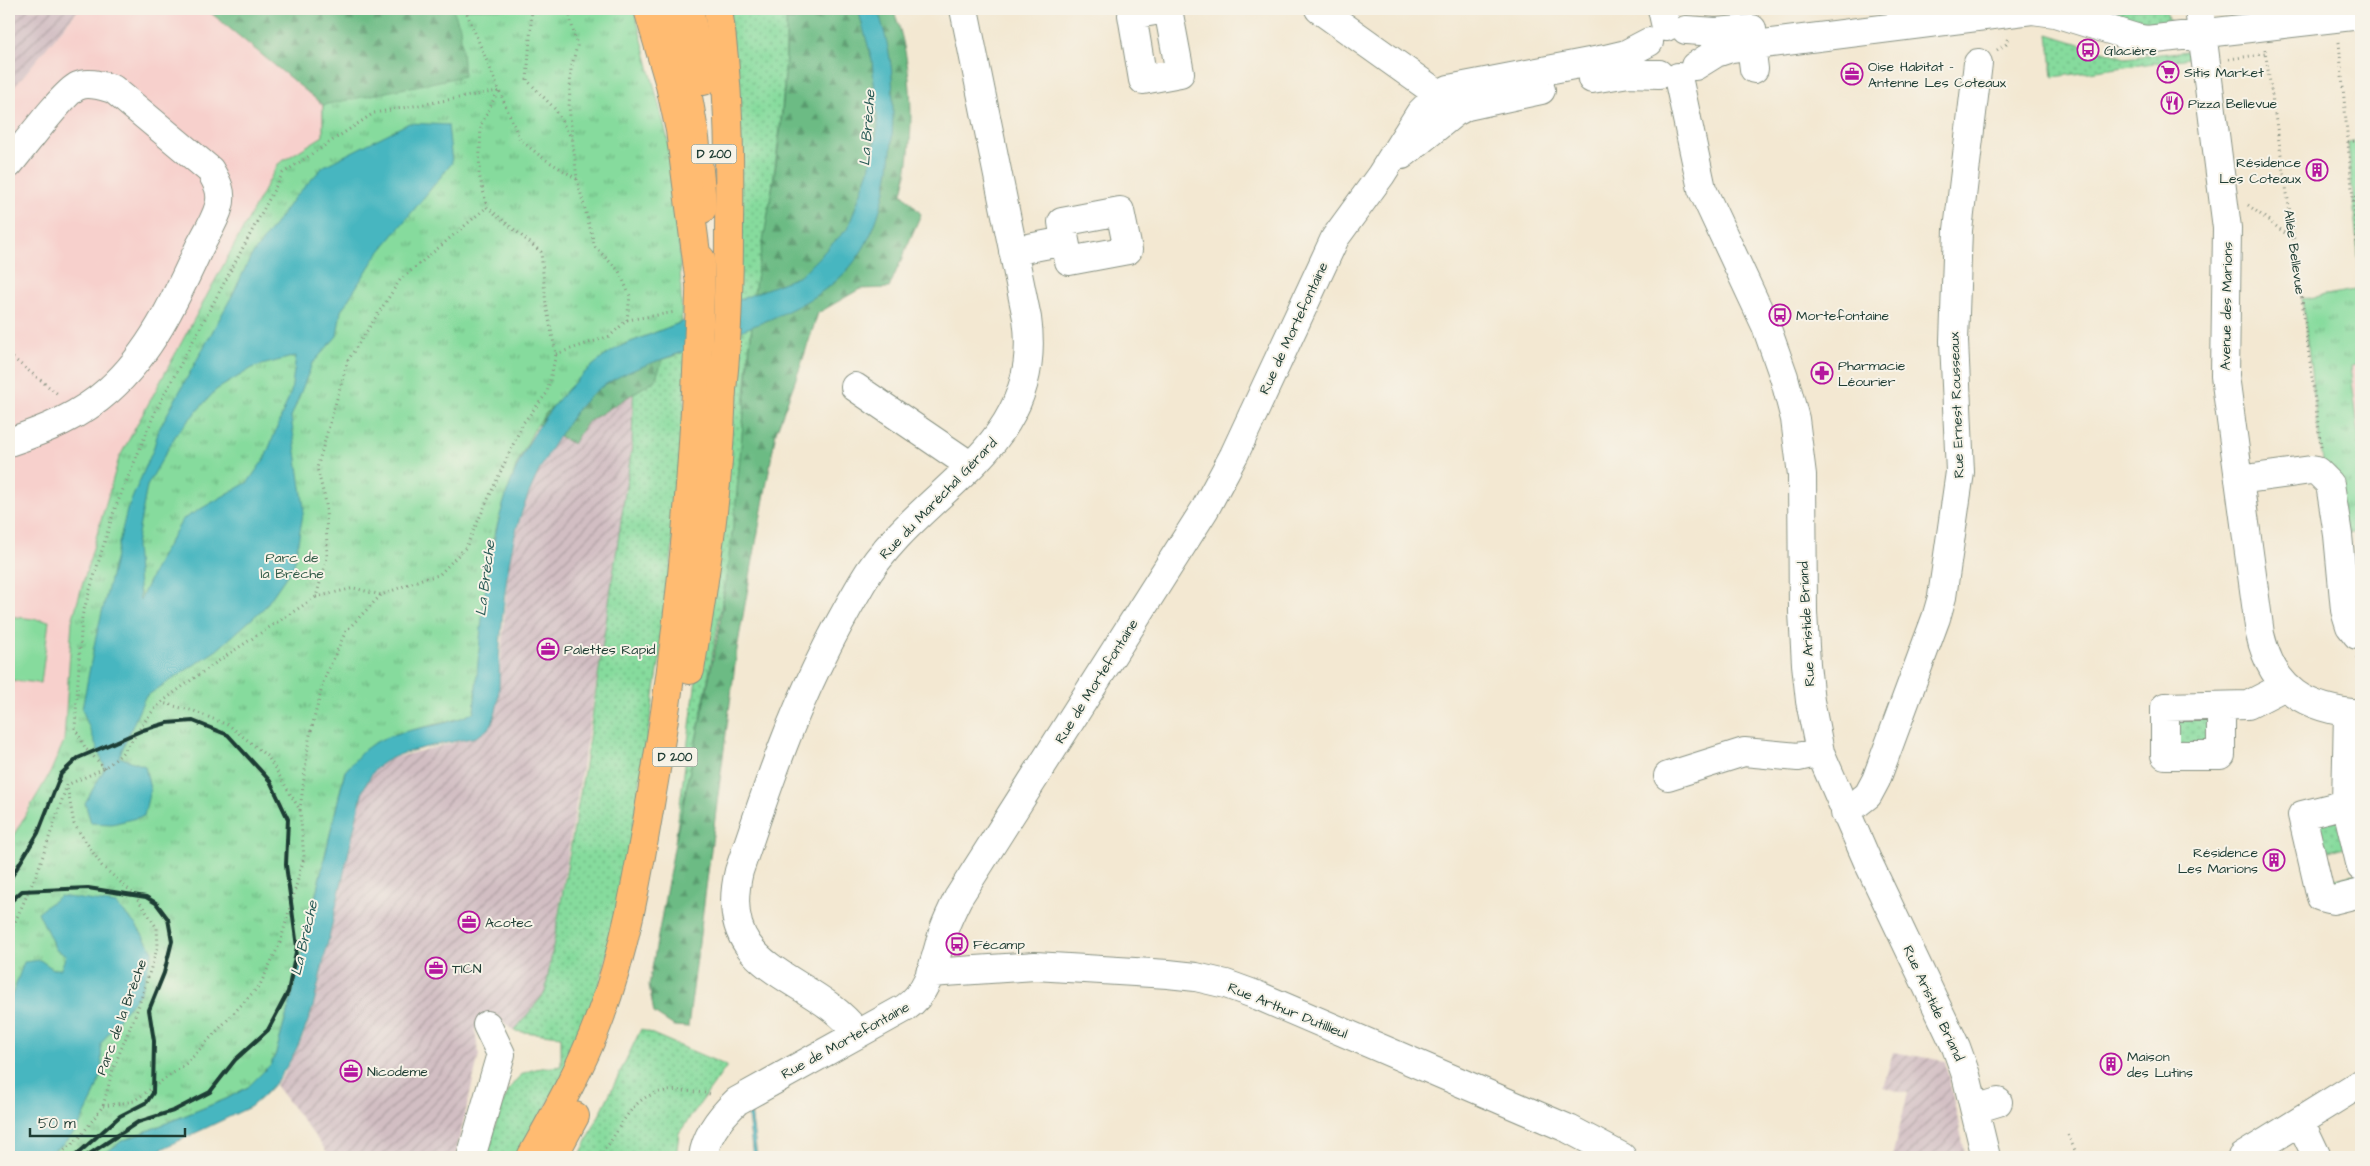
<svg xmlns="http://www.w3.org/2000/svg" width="2370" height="1166" font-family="'Architects Daughter',sans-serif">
<defs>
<pattern id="industrial-furrows" width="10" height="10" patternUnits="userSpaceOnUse" patternTransform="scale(1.25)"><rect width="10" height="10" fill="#d2bec3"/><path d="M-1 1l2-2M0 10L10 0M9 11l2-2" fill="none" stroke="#aa9c9f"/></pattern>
<pattern id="grass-dots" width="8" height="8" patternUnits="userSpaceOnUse" patternTransform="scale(1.25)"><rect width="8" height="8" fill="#86db9d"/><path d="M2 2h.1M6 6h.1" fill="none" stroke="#6db381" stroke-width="1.8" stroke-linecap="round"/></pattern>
<pattern id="forest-firs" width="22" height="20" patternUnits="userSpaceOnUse" patternTransform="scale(1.25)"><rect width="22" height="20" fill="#6cbb84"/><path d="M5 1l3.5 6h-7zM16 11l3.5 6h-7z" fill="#58996d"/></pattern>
<pattern id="park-tufts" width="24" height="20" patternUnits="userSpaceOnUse" patternTransform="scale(1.25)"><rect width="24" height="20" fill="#86db9d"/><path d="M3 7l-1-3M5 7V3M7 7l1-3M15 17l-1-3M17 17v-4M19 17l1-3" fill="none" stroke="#6db381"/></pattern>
</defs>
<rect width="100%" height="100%" fill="#f7f3e8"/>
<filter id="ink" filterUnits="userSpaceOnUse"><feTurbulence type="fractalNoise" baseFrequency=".02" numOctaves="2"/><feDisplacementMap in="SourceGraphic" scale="10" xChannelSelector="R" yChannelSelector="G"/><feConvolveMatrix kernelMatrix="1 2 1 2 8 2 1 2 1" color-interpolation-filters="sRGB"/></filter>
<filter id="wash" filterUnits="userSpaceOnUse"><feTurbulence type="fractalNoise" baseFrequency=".0096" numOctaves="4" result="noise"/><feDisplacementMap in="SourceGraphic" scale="20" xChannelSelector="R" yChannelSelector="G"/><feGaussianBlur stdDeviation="1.12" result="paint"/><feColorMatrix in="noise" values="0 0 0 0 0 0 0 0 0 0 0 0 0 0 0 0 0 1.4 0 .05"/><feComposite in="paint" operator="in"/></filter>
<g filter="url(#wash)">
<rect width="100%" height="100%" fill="#f3e8d2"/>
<path fill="#f7d0cc" d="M79,9H206L323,105L324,136L278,164L119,458L72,621L64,741L50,773L9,843V93Z
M2361,364V452L2350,366Z"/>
<path fill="url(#industrial-furrows)" d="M9,9L78,10L9,93Z
M633,394L632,446L618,551L545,993L514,1031L499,1019L475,1030L479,1055L455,1157H331L275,1085L284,1074L303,1037L313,1008L363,790L371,774L379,765L389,759L476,737L499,681L508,570L515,535L531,485L559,435L573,444L586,423Z
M1893,1052L1945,1061L1966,1157H1892L1908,1093L1883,1087Z"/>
<path fill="url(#grass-dots)" stroke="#528c68" d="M724,9H786C789,115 765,220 752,324C744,387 743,451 735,514C721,625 697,734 675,843L700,648L717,553Z
M2066,9H2165L2173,28L2164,32Z
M2048,34L2125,58L2187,51L2190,58L2053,77Z
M686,351L684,419L666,621L623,890L601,980L568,1065L519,1157H487C493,1135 503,1086 523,1074C533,1067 549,1068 561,1066V1036L514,1031L545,993L585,765L632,446L634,371Z
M2174,715H2212L2213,749L2175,750Z
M2338,816L2349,846L2316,854V825Z
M2356,874L2357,878L2349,888L2335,892L2322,881Z
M641,1029L727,1066L679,1133L676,1157H579Z"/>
<path fill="url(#forest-firs)" stroke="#467c5c" d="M206,9H634L682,311L655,380L586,423L573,444L507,406L324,166L323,105Z
M786,9H893C914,61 916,139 902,193L921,214L889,288L860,289L818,313L801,365L776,432L737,649L688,1027L674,1026L654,1013L649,985L675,843L719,630L735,512L752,325C752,287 762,251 768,213C780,146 788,76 786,9Z"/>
<path fill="url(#park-tufts)" stroke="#528c68" d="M453,9H634L667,136L678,196L682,322L623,345L582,376L545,414L534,430L517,464L492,542L474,712L465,717L409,731L345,771L292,995L276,1053L271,1064L261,1076L248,1087L226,1099L122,1141L100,1157H9V843L50,773L64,741L72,621L119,458L278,164L323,136V105L464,76L460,27Z
M2361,140V364L2350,366L2361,452V532L2338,535L2324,477L2302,299L2361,289L2348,142Z"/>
<path fill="#86db9d" stroke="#528c68" d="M9,616L49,621L41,683L9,680Z"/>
<path fill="#47b6c0" stroke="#337a7a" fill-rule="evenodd" d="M858,9H878C884,31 891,54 892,77C896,145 890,241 831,285C789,317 735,332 686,351C647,365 603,376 577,410C548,449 527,489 515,535C506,571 503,610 500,647C498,670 502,699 493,721C490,729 483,733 476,737C451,743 400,749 380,765C372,771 368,781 363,790L313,1007C299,1048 285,1080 250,1107L145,1157H100L122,1141L226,1099L248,1087L271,1064L276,1053L292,995L345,771C351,765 357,757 363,751C393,725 440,731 474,712C484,596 486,469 575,382C589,368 605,354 623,345L800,276L848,228L869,170L878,126L872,60Z
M409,123L448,125L452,163L376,256L341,311L337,336L312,364L291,417L304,508L294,565L265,607L217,650L145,697L119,757L145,766L150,789L144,816L112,824L91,823L85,803L105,768L82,709L95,641L127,510L153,450L159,429L233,294L250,258L294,198L324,166ZM296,356L291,392L265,458L248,482L183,519L161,556L140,600L136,545L147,486L177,433L216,390L254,367Z
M60,896L116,904L136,925L153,951L140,993L121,1015L101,1044L102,1073L92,1100L77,1130L62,1145L42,1157H9V1003L24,962L40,960L53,969H61L66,955L56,950L38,912Z
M751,1111L757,1157H753L748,1116Z"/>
</g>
<g filter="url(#ink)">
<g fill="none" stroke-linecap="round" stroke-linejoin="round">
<g stroke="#899283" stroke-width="30">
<path id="minor" d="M1166,9L1132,15L1143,80L1180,73L1168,9
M1319,9L1452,104
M1662,9L1666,27
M2199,9L2227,228L2225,376L2260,634C2273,691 2306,709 2361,714
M1686,30L1716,32L1752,29
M1751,45L1754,69
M1695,66L1716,53L1731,48L2032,10L2055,13L2136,38L2147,40L2361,15
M1678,77L1702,189L1766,326L1784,377L1795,419L1802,475L1803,612L1806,664L1810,701L1820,752L1867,860L1956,1047L1966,1075L1986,1157
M1592,79L1629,73L1659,74
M1402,155L1454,113L1467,106L1541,90
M9,164C21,150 65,91 78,86C89,81 102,86 113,89L210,170C217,182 223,192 219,206C215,221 205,236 198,250C175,300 151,353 109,390C80,416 45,430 9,442
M1013,251L1065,241L1069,261L1128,250L1120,211L1062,222L1065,241
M855,387L971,466
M2239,480L2311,470L2317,471L2330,484L2338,535L2345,610L2350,626L2357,635H2361
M2221,707V755H2165V707L2248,705L2285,686
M2348,713L2346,804L2361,867
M1668,776L1744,752L1798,757L1820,752
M2346,804L2302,815L2321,897L2333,900L2361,893
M1845,813L1868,795L1876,780L1936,618L1942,597L1960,472L1954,341L1958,230L1978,63
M930,973L1035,966L1168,974L1196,977L1226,984L1259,996L1569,1129L1622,1157
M858,1034C812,972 714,975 739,871C753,830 767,787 783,746C804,690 832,634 862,583C918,487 1046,451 1027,318L964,9
M1975,1109L1998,1102
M2300,1121L2317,1157
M471,1157L501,1054L487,1025
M703,1157C706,1134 721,1116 737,1101L905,1008C931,991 935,956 944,929C948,918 953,908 958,898L1205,509L1234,455L1335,238L1381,175L1420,113L1439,94L1449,89L1605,59L1626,54L1649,42
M2242,1157L2361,1083"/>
</g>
<g stroke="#899283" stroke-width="30">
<path id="major" d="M669,9C684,75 699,140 702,209
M689,9L703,81
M690,670C706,572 721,475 722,375
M531,1157C556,1112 581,1068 599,1020C628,943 640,862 654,781C684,608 697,434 701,259
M553,1157L575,1116"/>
</g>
<g stroke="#899283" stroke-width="30">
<path id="highway" d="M648,9L669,81L680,130L700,284
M718,9C729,82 730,155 729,228C729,285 728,342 721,398"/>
</g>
<path stroke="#899283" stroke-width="3" stroke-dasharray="1 4" stroke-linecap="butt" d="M465,9L520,140L543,158L577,179L569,107L571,69L577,46L568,9
M532,9L527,80L555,109L573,141
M2339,42L2361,290
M1997,50L2006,44L2008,37
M2265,50L2294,239L2321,447
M2229,59L2265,54
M2348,142L2361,140
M2354,202L2361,187
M2248,205L2293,239
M627,320L676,312
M556,354L610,336L627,320L630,296L619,271L595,247L577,179
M9,355L59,395
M316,597L354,588L381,595L422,579L439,575L466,547L523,423L547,393L556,354L546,305L541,252L487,207L479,174L481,125L498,91
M2358,658L2361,692
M105,768L86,749L75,728L82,616L114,511L156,410L283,173L374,113L498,91
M300,810L309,739L324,679L346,631L381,595
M9,935L37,873L67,785C84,777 103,771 117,758C135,742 142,719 162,702C211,664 264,631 316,597L327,558L326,503L317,468L348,360L400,280L487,207
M103,1106L134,1101L187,1063L260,985L280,943L304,858L300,810L268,757L230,726L194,711L162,703
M2068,1135L2078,1157
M57,1157L80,1137L103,1106L113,1069L138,1008L158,946L157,928L135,895L102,866L74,824L67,786
M600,1157C626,1122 632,1086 683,1091C692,1092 702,1092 710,1094"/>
<use href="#minor" stroke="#fff" stroke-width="28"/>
<use href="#major" stroke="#ffbb71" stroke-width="28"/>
<use href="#highway" stroke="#ffbb71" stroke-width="28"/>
<path stroke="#1f3d34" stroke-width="4" d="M9,881L38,833L61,774L78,758L143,730L167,723L193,721L228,735L270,781L288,819L286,865L297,947L288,992L268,1030L235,1060L210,1092L173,1111L138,1122L85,1157
M9,903L22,891L88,888L146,897L156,903L168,919L172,941L164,973L149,1010L154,1041L153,1093L147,1102L120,1116L74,1157"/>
</g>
</g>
<defs>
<g id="bus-ring" transform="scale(1.125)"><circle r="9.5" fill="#f7f3e8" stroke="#b5179e" stroke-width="1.5"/><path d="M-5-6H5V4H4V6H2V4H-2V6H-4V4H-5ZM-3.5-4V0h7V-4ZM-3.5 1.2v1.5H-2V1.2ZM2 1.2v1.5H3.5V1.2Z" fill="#b5179e"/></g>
<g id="supermarket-ring" transform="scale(1.125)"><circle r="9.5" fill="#f7f3e8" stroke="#b5179e" stroke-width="1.5"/><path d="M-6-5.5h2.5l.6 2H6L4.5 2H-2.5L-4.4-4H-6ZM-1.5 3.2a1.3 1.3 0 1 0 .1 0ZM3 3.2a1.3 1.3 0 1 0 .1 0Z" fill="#b5179e"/></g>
<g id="office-ring" transform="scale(1.125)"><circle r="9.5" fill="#f7f3e8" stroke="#b5179e" stroke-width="1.5"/><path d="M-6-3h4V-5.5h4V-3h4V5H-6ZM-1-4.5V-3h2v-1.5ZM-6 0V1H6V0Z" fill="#b5179e"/></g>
<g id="restaurant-ring" transform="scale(1.125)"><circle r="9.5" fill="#f7f3e8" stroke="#b5179e" stroke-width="1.5"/><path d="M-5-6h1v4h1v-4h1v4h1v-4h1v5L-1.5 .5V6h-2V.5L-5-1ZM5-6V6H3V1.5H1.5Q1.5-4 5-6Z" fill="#b5179e"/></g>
<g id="building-ring" transform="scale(1.125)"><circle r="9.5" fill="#f7f3e8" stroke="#b5179e" stroke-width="1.5"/><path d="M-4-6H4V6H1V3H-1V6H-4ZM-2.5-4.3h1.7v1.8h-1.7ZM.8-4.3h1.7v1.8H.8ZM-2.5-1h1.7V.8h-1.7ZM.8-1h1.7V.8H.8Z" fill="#b5179e"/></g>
<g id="pharmacy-ring" transform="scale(1.125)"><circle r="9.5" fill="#f7f3e8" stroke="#b5179e" stroke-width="1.5"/><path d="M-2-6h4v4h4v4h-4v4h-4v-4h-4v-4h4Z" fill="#b5179e"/></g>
</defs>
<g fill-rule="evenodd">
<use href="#bus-ring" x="2088" y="50"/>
<use href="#supermarket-ring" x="2168" y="72"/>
<use href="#office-ring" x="1852" y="74"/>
<use href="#restaurant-ring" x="2172" y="103"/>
<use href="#building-ring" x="2317" y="170"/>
<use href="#bus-ring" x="1780" y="315"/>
<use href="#pharmacy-ring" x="1822" y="373"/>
<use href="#office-ring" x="548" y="649"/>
<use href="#building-ring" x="2274" y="860"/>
<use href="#office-ring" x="469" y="922"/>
<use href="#bus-ring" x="957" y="944"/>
<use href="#office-ring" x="436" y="968"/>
<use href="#building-ring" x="2111" y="1064"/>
<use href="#office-ring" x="351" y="1071"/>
</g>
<g text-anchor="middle" stroke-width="4" stroke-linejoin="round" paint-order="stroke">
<g fill="#f7f3e8" stroke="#60746a" stroke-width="1">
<rect x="691.5" y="144.5" width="45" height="19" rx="4"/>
<rect x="652.5" y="747.5" width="45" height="19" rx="4"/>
</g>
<g font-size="12" font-weight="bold" fill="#1f3d34">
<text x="714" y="158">D 200</text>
<text x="675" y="761">D 200</text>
</g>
<g font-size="14" fill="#1f3d34" stroke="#f7f3e8" text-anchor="start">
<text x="2104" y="55">Glacière</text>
<text x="1868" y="71">Oise Habitat -<tspan x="1868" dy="16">Antenne Les Coteaux</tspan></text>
<text x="2184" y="77">Sitis Market</text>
<text x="2188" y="108">Pizza Bellevue</text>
<text x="2301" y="167" text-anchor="end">Résidence<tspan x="2301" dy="16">Les Coteaux</tspan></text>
<text x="1796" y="320">Mortefontaine</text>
<text x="1838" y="370">Pharmacie<tspan x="1838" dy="16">Léourier</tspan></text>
<text x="564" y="654">Palettes Rapid</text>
<text x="2258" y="857" text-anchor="end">Résidence<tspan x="2258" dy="16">Les Marions</tspan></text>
<text x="485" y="927">Acotec</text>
<text x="973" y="949">Fécamp</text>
<text x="452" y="973">TICN</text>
<text x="2127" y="1061">Maison<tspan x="2127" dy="16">des Lutins</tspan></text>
<text x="367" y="1076">Nicodeme</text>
</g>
<g font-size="14" fill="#1f3d34" stroke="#f7f3e8">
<text transform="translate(2295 252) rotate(82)" y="5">Allée Bellevue</text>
<text transform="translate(2226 306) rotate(-89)" y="5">Avenue des Marions</text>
<text transform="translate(1293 328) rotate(-65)" y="5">Rue de Mortefontaine</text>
<text transform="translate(1956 405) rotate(-92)" y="5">Rue Ernest Rousseaux</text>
<text transform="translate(938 498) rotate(-46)" y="5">Rue du Maréchal Gérard</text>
<text transform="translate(1806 624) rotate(-93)" y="5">Rue Aristide Briand</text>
<text transform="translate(1096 681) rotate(-58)" y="5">Rue de Mortefontaine</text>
<text transform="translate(1934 1003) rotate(65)" y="5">Rue Aristide Briand</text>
<text transform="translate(1288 1010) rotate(22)" y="5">Rue Arthur Dutillieul</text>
<text transform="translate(121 1017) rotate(-70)" y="5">Parc de la Brèche</text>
<text transform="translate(845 1040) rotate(-29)" y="5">Rue de Mortefontaine</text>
</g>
<g font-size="14" fill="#345d49" stroke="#f7f3e8">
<text x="292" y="562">Parc de<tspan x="292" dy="16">la Brèche</tspan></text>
</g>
<g font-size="15" font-style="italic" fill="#295b57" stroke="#f7f3e8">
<text transform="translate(867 128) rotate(-86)" y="5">La Brèche</text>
<text transform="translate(485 578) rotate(-83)" y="5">La Brèche</text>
<text transform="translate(304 938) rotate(-77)" y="5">La Brèche</text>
</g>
</g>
<rect width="2370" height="1166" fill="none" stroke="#f7f3e8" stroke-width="30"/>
<path d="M30 1128v8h155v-8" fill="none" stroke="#1f3d34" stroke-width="2.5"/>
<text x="38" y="1128" font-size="15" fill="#1f3d34" stroke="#f7f3e8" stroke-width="4" paint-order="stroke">50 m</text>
</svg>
